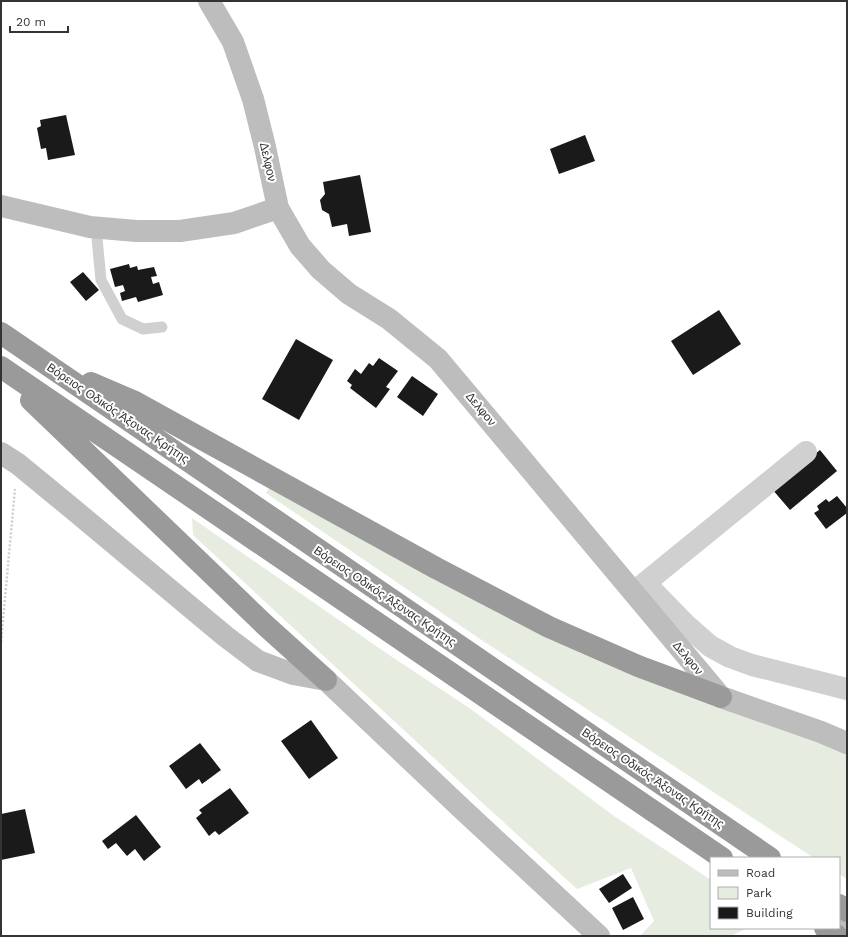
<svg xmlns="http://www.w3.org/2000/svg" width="848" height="937" font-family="'Work Sans',sans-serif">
<rect width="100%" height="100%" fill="#fff"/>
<path fill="#e6ecdf" d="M271,484L328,519L847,754V879L839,874V858H814L480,639L266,493Z
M192,518L392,657L468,707L614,816L711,880V928L745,929L731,936H640L654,921L631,868L577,889L488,808L193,535Z"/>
<path fill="#1a1a1a" d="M66,115L75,155L48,160L46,148L41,149L37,128L41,126L40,120Z
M585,135L595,161L559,174L550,149Z
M360,175L371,232L349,236L347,224L332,227L329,214L322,210L320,200L325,194L323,182Z
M129,264L130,268L137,266L138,270L154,267L157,276L151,277L153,284L159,282L163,295L138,302L136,297L122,301L120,293L125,291L123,285L115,287L110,269Z
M83,272L99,290L86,301L70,282Z
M719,310L741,344L693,375L671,341Z
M296,339L333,360L299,420L262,399Z
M379,358L398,371L386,387L390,389L376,408L350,388L352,385L347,381L355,369L361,374L369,363L373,366Z
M412,376L438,394L423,416L397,397Z
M820,450L837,471L790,510L772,489Z
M837,496L847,508V513L826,529L814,513L819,510L817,506L826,499L829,502Z
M311,720L338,758L309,779L281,741Z
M200,743L221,770L202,784L199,779L186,789L169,766Z
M230,788L249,813L219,835L215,831L209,836L196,818L202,813L199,810Z
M25,809L35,853L1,860V814Z
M136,815L161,847L144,861L135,849L127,856L116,843L108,849L102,841Z
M623,874L632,888L609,903L599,889Z
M633,897L644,919L623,930L612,908Z"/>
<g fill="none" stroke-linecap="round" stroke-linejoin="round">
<path stroke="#cdcdcd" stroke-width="2.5" stroke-dasharray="2 2" stroke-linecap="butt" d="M1,642L15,489"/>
<path stroke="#d0d0d0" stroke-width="11" d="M96,228L101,280L122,319L143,329L162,327"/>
<path stroke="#d0d0d0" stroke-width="22" d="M645,583L685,624L710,646L730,657L752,665L847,689
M634,592L806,452"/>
<path stroke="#bdbdbd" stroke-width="22" d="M209,1L233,42L253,99L265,147L278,208L300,246L321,270L349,294L389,319L438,359L721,697L821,732L847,743
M1,206L90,227L136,231H180L234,223L278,208
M1,453L18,464L74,510L225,636L258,661L293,674L326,680L460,807L599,936
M839,926L847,924"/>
<path stroke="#9a9a9a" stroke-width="22" d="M1,333L770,858
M1,367L722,858
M91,383L133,401L436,568L549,627L638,666L721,697
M31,400L265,625L326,680
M839,905L847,911"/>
<path stroke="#9a9a9a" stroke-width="22" d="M825,928L837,936"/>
</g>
<g text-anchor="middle" stroke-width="4" stroke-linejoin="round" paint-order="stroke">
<g font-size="12" fill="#333" stroke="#fff">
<text transform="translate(268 162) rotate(77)" y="4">Δελφον</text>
<text transform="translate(481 409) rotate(50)" y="4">Δελφον</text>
<text transform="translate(118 413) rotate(34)" y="4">Βόρειος Οδικός Άξονας Κρήτης</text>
<text transform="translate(385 596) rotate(34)" y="4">Βόρειος Οδικός Άξονας Κρήτης</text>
<text transform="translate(688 658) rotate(50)" y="4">Δελφον</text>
<text transform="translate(653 778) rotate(34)" y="4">Βόρειος Οδικός Άξονας Κρήτης</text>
</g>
</g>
<rect width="848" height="937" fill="none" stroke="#333333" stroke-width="4"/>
<rect x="710" y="857" width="130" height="72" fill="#ffffff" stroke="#adadad"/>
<rect x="718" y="870" width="20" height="6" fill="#bdbdbd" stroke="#adadad"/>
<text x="746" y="877" font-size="12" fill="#333333">Road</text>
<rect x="718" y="887" width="20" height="12" fill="#e6ecdf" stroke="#adadad"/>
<text x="746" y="897" font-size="12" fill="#333333">Park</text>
<rect x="718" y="907" width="20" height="12" fill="#1a1a1a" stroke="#adadad"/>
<text x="746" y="917" font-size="12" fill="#333333">Building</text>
<path d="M10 26v6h58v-6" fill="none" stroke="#333333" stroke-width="2"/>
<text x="16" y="26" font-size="12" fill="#333333" stroke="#ffffff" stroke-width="3" paint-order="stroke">20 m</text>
</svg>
